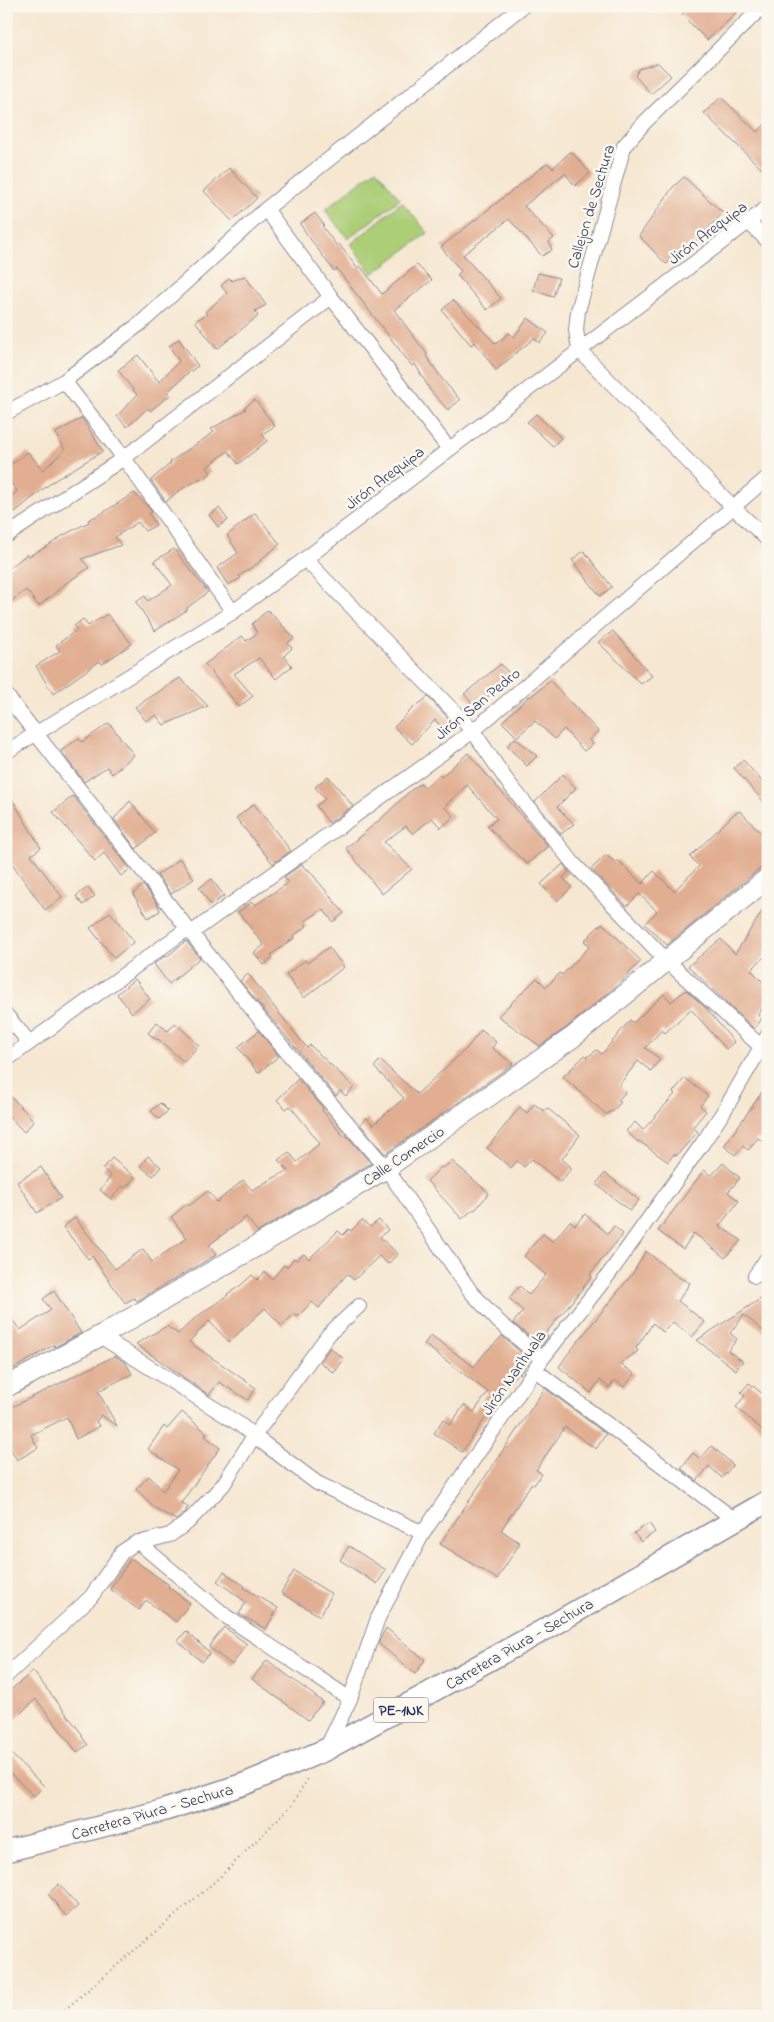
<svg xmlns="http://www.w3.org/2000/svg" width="774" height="2022" font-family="'Indie Flower',sans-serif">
<rect width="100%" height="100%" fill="#fbf7ec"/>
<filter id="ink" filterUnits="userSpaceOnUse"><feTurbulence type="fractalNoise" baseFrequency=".02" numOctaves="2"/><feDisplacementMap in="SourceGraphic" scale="10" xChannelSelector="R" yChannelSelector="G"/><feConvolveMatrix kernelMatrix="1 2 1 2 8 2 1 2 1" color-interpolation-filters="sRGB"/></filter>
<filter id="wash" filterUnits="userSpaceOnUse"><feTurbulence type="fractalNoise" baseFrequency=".0096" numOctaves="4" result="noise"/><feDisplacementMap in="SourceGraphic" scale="20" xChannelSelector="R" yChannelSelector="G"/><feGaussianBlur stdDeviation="1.12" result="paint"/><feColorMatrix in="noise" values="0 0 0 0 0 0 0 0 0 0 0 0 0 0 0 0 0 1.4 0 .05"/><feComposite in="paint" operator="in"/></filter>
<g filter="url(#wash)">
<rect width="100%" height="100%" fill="#f6e7d1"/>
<path fill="#acce77" stroke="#647e6a" d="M376,169L400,199L348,239L325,210Z
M402,202L428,233L372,274L351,244Z"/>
<g id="blocks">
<path fill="#e1ae91" d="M688,6H741L730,19L707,40L682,15Z
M658,63L671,76L651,94L635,76L639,69Z
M721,97L757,132L768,122V175L704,113Z
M571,151L590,173L575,186L565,173L524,206L554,238L549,242L552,250L542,256L509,219L463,255L501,298L487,310L457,275L461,271L441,247L547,163L553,168Z
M229,168L257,198L232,221L204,191Z
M684,177L723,213L690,247L666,264L639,236L673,187Z
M315,213L324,225L322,226L337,246L339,244L357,268L360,266L382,294L417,265L432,280L394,310L427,354L426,356L443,380L460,400L448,410L430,390L415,364L412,366L337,269L334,271L308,236L300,224Z
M538,273L559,278L553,297L533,290Z
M245,276L266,305L255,311L258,316L217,349L195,321L207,314L205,312L227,293L221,286L229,278L232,281Z
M453,300L496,344L509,333L514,337L528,318L548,333L539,343L534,338L496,370L475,342L471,345L442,310Z
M179,339L198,366L184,376V377L167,392L170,395L150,411L148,408L127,427L117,416L137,395L118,370L138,355L159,382L179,361L169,346Z
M255,400L275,426L262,434L267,441L238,464L228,451L207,467L211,473L202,480L201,478L177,492L166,502L151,480L171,463L170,462L214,432L211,429L246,409L244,408Z
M536,414L561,438L553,446L527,422Z
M82,418L103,451L52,482L15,512L6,502L17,491L6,477V468L28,452L43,470L65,450L56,433Z
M134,493L148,507L152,512L149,514L156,525L145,531L138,522L115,537L121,545L82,559L89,568L69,581L39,606L26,590L6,605V571L27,554L29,556L48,546L62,536L89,522L88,520L101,514Z
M219,508L228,520L218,527L209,515Z
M255,513L280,544L260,560L261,561L239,576L241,578L228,585L217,568L238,553L227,535Z
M174,549L208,592L187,608V610L155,631L136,602L145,596L148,601L172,585L154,561Z
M584,551L612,587L600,596L572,560Z
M268,610L294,638L288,643L292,648L284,656L292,666L276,679L259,658L234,674L253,696L239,707L205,664L242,636L246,641L257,633L252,624Z
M107,614L132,644L102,664L100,661L53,694L36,666L60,651L56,645L77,630L74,626L83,619L88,626Z
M613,631L652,676L641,684L598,642Z
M501,664L512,677L475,707L464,694Z
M180,678L208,706L164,725L156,715L146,721L135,707Z
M550,681L598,731L589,740L593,744L584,751L564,729L555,739L535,721L517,737L502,722L529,696L530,697Z
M428,697L451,721L443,728L435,720L412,744L394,727L412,709Z
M109,723L134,755L112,774L107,767L84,782L61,751L79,738L82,742Z
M515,738L537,756L527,766L507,746Z
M468,753L548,846L527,864L487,826L497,819L467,785L444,807L454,816L441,828L432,818L413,834L406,826L384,842L412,869L382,894L346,848L382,818L410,791L421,783L425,788L439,775L441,777Z
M743,760L768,788V807L734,768Z
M563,774L576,788L557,807L574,824L561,834L535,802Z
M328,776L353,806L329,823L316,806L325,799L315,787Z
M6,789L41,848L31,855L62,897L45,910L6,855Z
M73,796L130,869L121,876L104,853L95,861L53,812Z
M130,801L155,833L136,849L114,819Z
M254,804L291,851L273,864L236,818Z
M740,811L768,840V862L667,945L645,924L657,911L639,894L627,906L591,869L606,855L616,863L618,860L642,884L654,871L674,891L699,866L690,857L734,814Z
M180,859L194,879L171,894L157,875Z
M302,864L306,870L308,869L344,913L333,922L323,909L304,922L307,926L293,936L294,938L271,955L273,957L264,965L254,953L264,945L238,912L252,902L255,905L288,883L284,877Z
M563,864L569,872L563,878L572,887L557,901L541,884Z
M212,879L224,896L211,905L199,888Z
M143,885L157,903L160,911L148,918L133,894Z
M88,887L95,896L83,905L76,896Z
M768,902V953L751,970L768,987V998L758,1015L761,1020L754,1029L688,966L721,939L735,954Z
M110,912L134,942L114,958L90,928Z
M602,923L641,961L619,984L566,1028L540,1046L498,1016L537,978L546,987L560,973L562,975L590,946L584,941Z
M186,941L200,958L169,984L154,964L165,956L166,957Z
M329,947L344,967L304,998L286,975L305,960L307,963Z
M248,974L307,1048L310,1045L354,1087L346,1096L340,1091L336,1096L240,981Z
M135,979L150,999L132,1013L117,994Z
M686,990L705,1007L734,1042L726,1049L691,1009L665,1033L662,1030L645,1048L660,1059L651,1071L638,1061L619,1085L626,1092L618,1100L621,1102L612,1112L610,1111L607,1115L563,1077L585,1055L587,1057L597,1050L602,1054L630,1020L633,1023L664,994L671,1002Z
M157,1022L168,1031L175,1023L199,1045L184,1062L158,1039L157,1040L148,1033Z
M481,1030L496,1042L492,1048L513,1064L385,1154L360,1124L367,1118L373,1125L404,1098L374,1067L380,1060L417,1094L467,1048Z
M259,1031L279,1056L258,1073L238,1047Z
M685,1078L708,1096L700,1106L706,1111L693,1127L698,1132L676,1156L674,1154L668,1162L639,1141L638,1142L626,1131L635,1122L643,1130L675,1094L673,1092Z
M298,1079L323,1108L322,1110L345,1138L347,1136L371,1163L258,1232L246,1217L209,1245L216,1255L137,1301L134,1298L125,1303L92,1256L88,1259L63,1227L75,1218L115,1269L143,1249L152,1262L187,1238L171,1217L187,1204L189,1206L208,1191L217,1202L243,1180L252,1190L288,1170L278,1160L289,1152L297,1162L320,1143L290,1106L286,1109L277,1100Z
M768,1084V1146L758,1138L748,1150L743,1146L735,1155L724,1146Z
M6,1091L34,1121L24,1132L6,1113Z
M160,1103L168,1111L159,1119L151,1111Z
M534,1104L544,1111L547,1108L580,1135L562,1159L572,1168L560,1182L532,1159L524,1167L517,1161L511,1168L487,1148L520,1107L527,1113Z
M148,1156L161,1167L153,1176L140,1166Z
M112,1158L135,1177L125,1188L122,1186L111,1199L100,1190L111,1176L103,1169Z
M452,1161L489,1193L475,1210L474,1209L462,1219L427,1181L441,1167L443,1168Z
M723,1163L740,1178L728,1192L739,1201L719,1226L741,1240L725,1258L694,1233L683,1249L658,1231L704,1170L711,1176Z
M41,1167L61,1198L37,1213L17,1182Z
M605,1173L639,1200L630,1211L596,1184Z
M585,1214L608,1234L614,1226L623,1234L590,1274L592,1276L583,1288L545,1334L548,1337L541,1346L513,1323L523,1311L509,1298L520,1286L529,1295L546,1275L524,1256L532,1246L543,1234L553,1242L570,1221L575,1225Z
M362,1220L370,1227L379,1220L388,1230L380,1237L398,1254L388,1264L379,1256L354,1280L347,1274L319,1308L312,1302L297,1317L294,1314L282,1326L265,1308L229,1342L209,1321L189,1342L256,1388L248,1400L219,1382L209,1395L136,1344L167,1326L178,1334L195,1318L228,1295L227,1294L240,1286L252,1275L257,1280L265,1272L272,1279L284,1265L287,1267L294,1258L296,1260L304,1254L309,1259L338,1231L343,1235L349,1229L351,1231Z
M646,1251L678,1277L690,1283L678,1301L705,1322L692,1337L673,1322L663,1332L653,1323L636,1348L638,1351L620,1364L635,1374L624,1387L615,1380L609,1388L600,1380L591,1393L559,1367L567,1355L633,1273Z
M54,1291L81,1333L55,1347L54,1345L6,1373V1312L20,1330L51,1310L43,1299Z
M768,1294V1335L744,1315L730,1333L737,1339L728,1351L743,1361L736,1370L697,1340Z
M431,1335L474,1367L484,1354L502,1336L530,1360L520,1374L518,1372L488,1410L490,1411L462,1452L434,1433L443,1419L450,1425L464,1405L474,1412L488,1392L424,1344Z
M330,1348L344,1359L334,1373L320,1362Z
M115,1356L126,1363L132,1374L98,1391L117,1426L101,1415L96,1422L100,1426L76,1439L67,1417L31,1435L38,1448L17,1460L6,1440V1410Z
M749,1383L768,1398V1435L736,1407L745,1396L741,1392Z
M545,1388L606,1434L596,1449L565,1427L536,1470L542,1474L534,1485L531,1484L501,1530L520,1543L497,1579L440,1544Z
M182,1412L207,1433L205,1436L220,1448L181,1503L188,1506L185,1513L176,1520L155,1508L136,1489L149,1476L163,1491L178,1470L148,1449L164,1426L167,1429Z
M712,1446L733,1465L722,1478L709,1466L697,1481L681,1468L693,1453L700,1459Z
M649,1523L655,1532L641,1542L634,1533Z
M349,1546L386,1570L377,1584L340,1560Z
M131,1558L169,1585L168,1587L190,1603L176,1622L146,1600L139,1610L110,1589Z
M294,1571L332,1594L320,1616L281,1593Z
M224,1572L245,1586L244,1588L278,1608L266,1629L239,1614L246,1602L217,1581Z
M224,1627L247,1644L232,1665L209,1647Z
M386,1628L425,1660L415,1674L378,1643Z
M186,1631L210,1653L202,1662L178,1641Z
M267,1660L323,1702L308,1720L252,1679Z
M33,1671L82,1734V1737L88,1745L77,1752L36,1699L15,1718L6,1708V1694Z
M6,1749L44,1786L34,1796L6,1769Z
M59,1884L78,1906L66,1916L48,1894Z"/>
</g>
</g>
<g filter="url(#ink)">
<use href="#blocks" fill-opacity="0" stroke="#888b98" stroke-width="1"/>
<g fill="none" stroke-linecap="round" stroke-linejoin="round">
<g stroke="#888b98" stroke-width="16">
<path id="street" d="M763,6L644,123L624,146L578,311L576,330L579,350L732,506L768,540
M266,209L331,297L449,449
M749,223L768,241
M64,381L124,458L233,612
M6,413L64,381L141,323L266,209L523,6
M6,536L124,458L331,297
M305,559L473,731L507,781L573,863L665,959L768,1053
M6,695L191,933L280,1044L386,1168L471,1292L499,1322L542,1359
M6,752L233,612L305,559L768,207
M191,933L473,731L768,477
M6,1015L30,1043
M6,1060L187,929
M755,1276L768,1257
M359,1306L329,1334L254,1436L317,1483L423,1533
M535,1370L735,1520
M138,1542L227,1617L350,1699
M6,1676L91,1597L122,1552L134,1544L170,1535L188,1522L223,1485L254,1436L239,1424L100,1336
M326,1749L350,1699L378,1618L423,1533L542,1359L609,1274L702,1144L724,1111L768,1035"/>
</g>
<g stroke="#888b98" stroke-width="22">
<path id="secondary" d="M6,1387L109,1331L267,1240L386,1168L573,1037L768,878"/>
</g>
<g stroke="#888b98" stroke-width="24">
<path id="primary" d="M6,1851L165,1810L247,1783L325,1750L542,1631L768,1501"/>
</g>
<path stroke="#888b98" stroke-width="2.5" stroke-dasharray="1 4" stroke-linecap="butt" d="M61,2013L220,1877L291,1806L309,1777
M29,2016C39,2013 55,2009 65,2016"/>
<use href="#street" stroke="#fff" stroke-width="14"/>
<use href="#secondary" stroke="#fff" stroke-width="20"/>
<use href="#primary" stroke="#fff" stroke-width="21"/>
</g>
</g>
<g text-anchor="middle" stroke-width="5" stroke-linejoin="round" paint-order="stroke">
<rect fill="#fbf7ec" stroke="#5e6b89" stroke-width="1" x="373.5" y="1697.5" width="55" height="25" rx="4"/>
<g font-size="15" font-weight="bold" fill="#1b2f5e">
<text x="401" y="1715">PE-1NK</text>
</g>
<g font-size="16" fill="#1b2f5e" stroke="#fbf7ec">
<text transform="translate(590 206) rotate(-73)" y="6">Callejon de Sechura</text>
<text transform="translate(707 232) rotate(-37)" y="6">Jirón Arequipa</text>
<text transform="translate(384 477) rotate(-37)" y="6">Jirón Arequipa</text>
<text transform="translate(477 703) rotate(-39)" y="6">Jirón San Pedro</text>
<text transform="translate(403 1155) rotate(-34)" y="6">Calle Comercio</text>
<text transform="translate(513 1372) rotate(-55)" y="6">Jirón Narihuala</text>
<text transform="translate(519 1643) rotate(-30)" y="6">Carretera Piura - Sechura</text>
<text transform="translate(152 1811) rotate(-16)" y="6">Carretera Piura - Sechura</text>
</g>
</g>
<rect width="774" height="2022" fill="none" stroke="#fbf7ec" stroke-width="25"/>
</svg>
